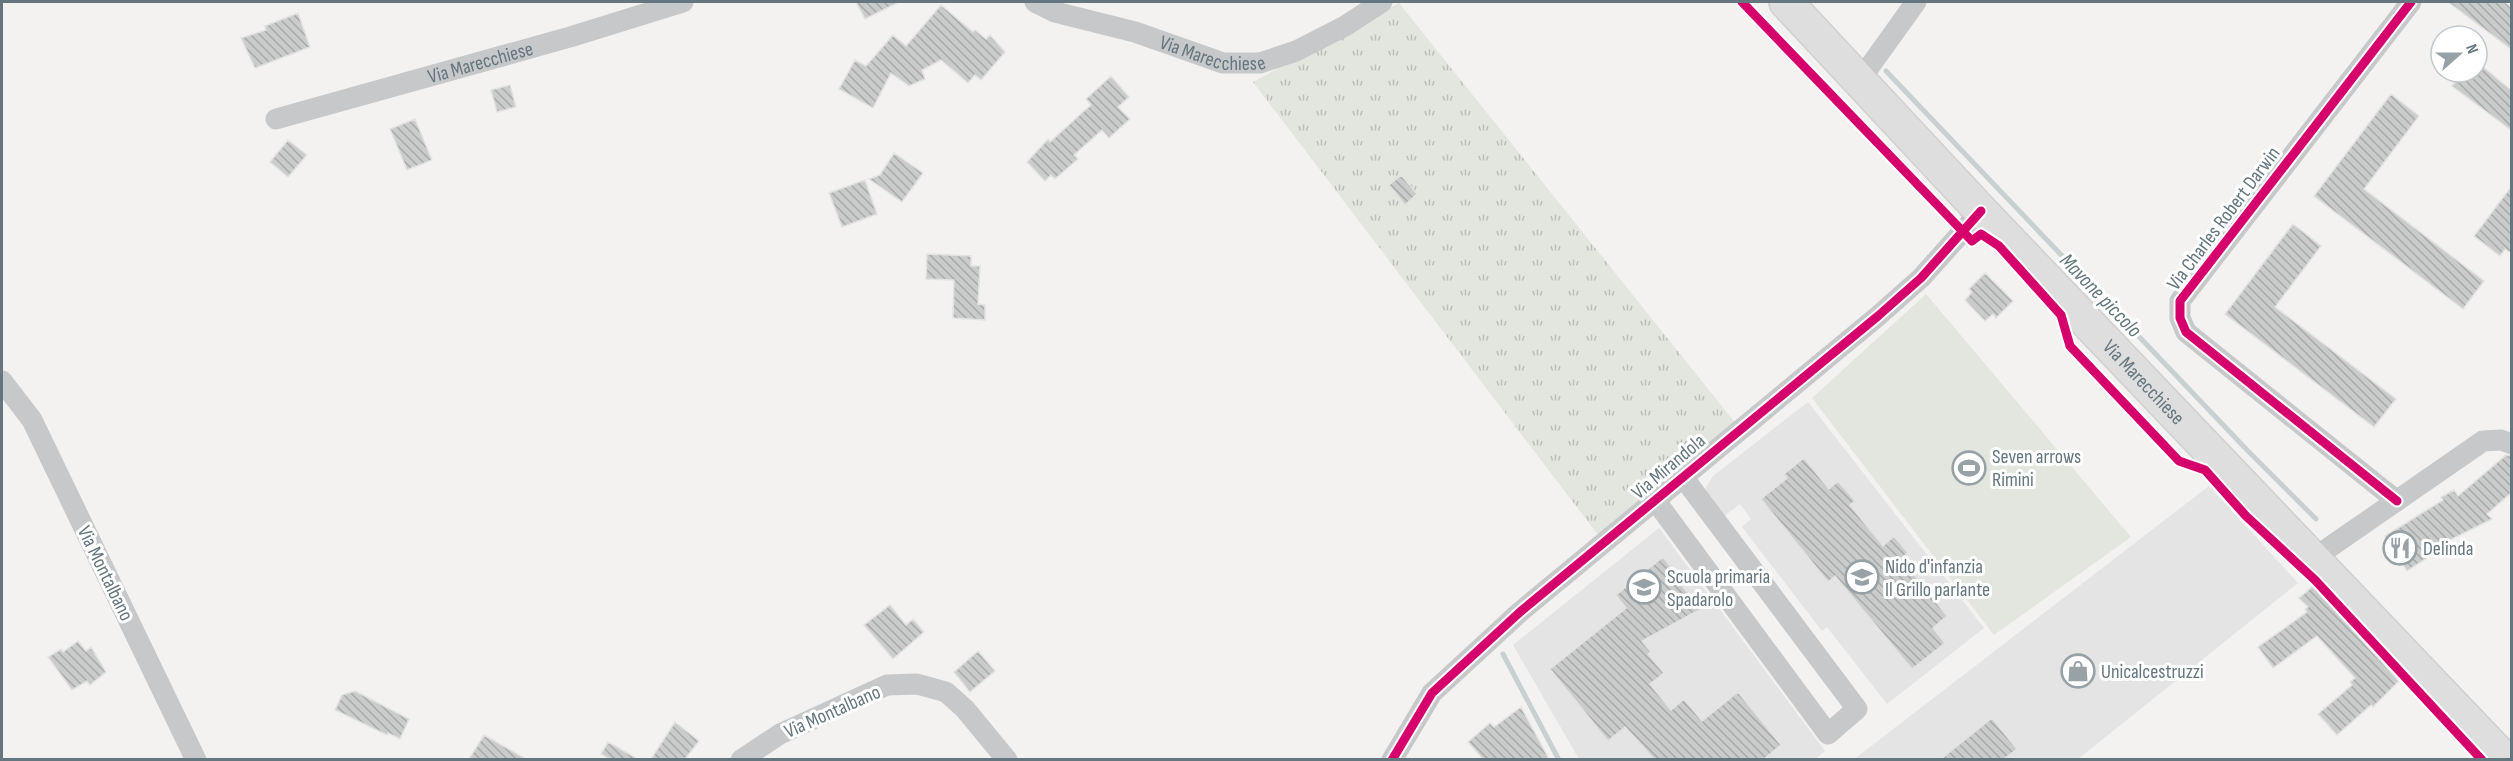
<svg xmlns="http://www.w3.org/2000/svg" width="2513" height="761" font-family="'Sofia Sans Condensed',sans-serif">
<defs>
<pattern id="grass-tufts" width="24" height="20" patternUnits="userSpaceOnUse" patternTransform="scale(1.5)"><rect width="24" height="20" fill="#e3e5df"/><path d="M3 7l-1-3M5 7V3M7 7l1-3M15 17l-1-3M17 17v-4M19 17l1-3" fill="none" stroke="#bcbeba"/></pattern>
<pattern id="building-back-hatch" width="6" height="6" patternUnits="userSpaceOnUse" patternTransform="scale(1.5)"><rect width="6" height="6" fill="#cacbcb"/><path d="M-1 5l2 2M0 0l6 6M5-1l2 2" fill="none" stroke="#a8a9aa"/></pattern>
</defs>
<rect width="100%" height="100%" fill="#f3f2f1"/>
<path fill="#e3e4e3" d="M1808,402L1984,628L1887,704L1827,627L1822,631L1742,527L1751,519L1740,504L1723,517L1707,497L1706,487L1713,476Z
M2209,486L2298,583L2078,759L1853,760Z
M1659,528L1825,751L1814,760L1579,759L1513,645Z"/>
<path fill="url(#grass-tufts)" d="M1399,3L1737,425L1598,535L1253,82Z"/>
<path fill="#e3e5df" d="M1926,294L2131,537L1994,635L1812,398Z"/>
<g fill="none" stroke-linecap="round" stroke-linejoin="round">
<path stroke="#c8d0d2" stroke-width="5" d="M1886,71L2248,451L2316,519
M1503,654L1559,760"/>
</g>
<path fill="url(#building-back-hatch)" stroke="#e2e2e1" stroke-width="1.5" d="M856,2H899L865,19Z
M2448,2H2505L2511,7V49Z
M941,5L973,32L975,30L986,39L990,35L1005,52L981,80L975,75L968,83L941,60L922,70L925,79L909,86L891,73L873,108L839,89L855,60L866,66L893,35L906,46Z
M298,13L310,47L255,68L241,38L266,30L265,26Z
M2477,62L2511,90V130L2452,86L2464,72H2477Z
M1111,76L1129,97L1118,107L1130,119L1109,138L1102,130L1074,155L1078,159L1055,179L1051,175L1045,181L1027,162L1048,139L1050,142L1084,111L1091,105L1086,99Z
M510,85L516,107L497,112L491,90Z
M2391,94L2419,116L2364,189L2484,281L2463,309L2314,196Z
M415,119L432,160L407,170L390,129Z
M288,140L307,155L288,177L270,162Z
M894,153L923,173L902,202L869,179L880,175Z
M1401,175L1417,194L1405,205L1389,185Z
M865,180L877,214L842,227L829,193Z
M2511,187V253L2505,249L2500,256L2474,236Z
M2293,224L2321,246L2275,307L2396,399L2374,427L2225,314Z
M927,254L971,256V266H980L978,304L985,305V320L953,318L954,280L926,279Z
M1985,273L2013,301L1996,318L1993,314L1985,321L1965,300L1972,292L1969,289Z
M2506,455L2511,456V493L2487,514L2492,519L2444,543L2446,546L2407,571L2385,536L2443,500L2441,497L2454,490L2458,496Z
M1804,458L1829,489L1838,481L1855,501L1850,505L1883,546L1894,536L1908,553L1901,558L1947,616L1933,628L1945,643L1912,669L1835,576L1828,582L1761,499L1787,478L1784,474Z
M1663,557L1675,573L1673,575L1701,609L1642,641L1651,652L1648,654L1664,673L1650,684L1671,710L1684,699L1702,721L1738,692L1781,745L1764,759H1654L1625,727L1608,741L1550,669L1626,608L1616,595Z
M2313,586L2399,681L2373,707L2371,705L2337,735L2318,714L2352,685L2350,682L2355,678L2317,636L2273,668L2258,647L2307,612L2305,609L2308,607L2299,598Z
M890,605L906,625L913,619L924,632L893,659L864,625Z
M78,641L86,651L91,647L106,672L90,685L87,681L72,690L48,657L61,649L63,652Z
M978,651L995,671L970,692L954,672Z
M355,691L409,719L400,739L388,733L387,735L335,710L342,695Z
M1521,707L1549,759H1483L1468,742L1490,723L1494,727Z
M1992,718L2017,749L2004,759H1941Z
M675,722L699,741L685,759H651Z
M484,735L526,759H469Z
M608,742L638,759H610L601,754Z"/>
<g fill="none" stroke-linecap="round" stroke-linejoin="round">
<g stroke="#d0d0d1" stroke-width="36">
<g id="primary">
<path id="s3" d="M1786,2L1981,211L2505,760"/>
</g>
</g>
<g stroke="#c7c8c9" stroke-width="21">
<path id="s1" d="M1035,2L1055,12L1135,32L1223,63H1260L1296,51L1345,26L1382,2"/>
<path d="M1860,80L1916,2"/>
<path id="s2" d="M276,119L570,37L683,2"/>
<path d="M2,381L32,420L196,760"/>
<path d="M1655,500L1828,734L1857,709L1683,477"/>
<path d="M2397,501L2186,332L2180,318V301L2411,2"/>
<path d="M2314,558L2483,441L2501,440L2512,444"/>
<path d="M741,760L780,734L887,685L917,684L946,692L965,709L1007,760"/>
<path d="M1392,760L1432,693L1520,612L1878,316L1921,278L1981,211"/>
</g>
<use href="#primary" stroke="#dddedd" stroke-width="33"/>
<g stroke="#fff" stroke-width="13">
<path id="cycleway" d="M1742,2L1972,241L1981,234L1999,246L2061,315L2070,346L2179,461L2205,470L2246,516L2315,580L2482,760
M2397,501L2186,332L2180,318V301L2411,2
M1392,760L1432,693L1520,612L1878,316L1921,278L1981,211"/>
</g>
<use href="#cycleway" stroke="#d6006c" stroke-width="9"/>
</g>
<defs>
<g id="stadium-ring" transform="scale(1.725)"><circle r="9.5" fill="#fff" stroke="#97a1a6" stroke-width="1.5"/><path d="M0-5a6.5 5 0 1 0 0 10a6.5 5 0 1 0 0-10ZM-3.5-1.8h7v3.6h-7Z" fill="#97a1a6"/></g>
<g id="restaurant-ring" transform="scale(1.725)"><circle r="9.5" fill="#fff" stroke="#97a1a6" stroke-width="1.5"/><path d="M-5-6h1v4h1v-4h1v4h1v-4h1v5L-1.5 .5V6h-2V.5L-5-1ZM5-6V6H3V1.5H1.5Q1.5-4 5-6Z" fill="#97a1a6"/></g>
<g id="school-ring" transform="scale(1.725)"><circle r="9.5" fill="#fff" stroke="#97a1a6" stroke-width="1.5"/><path d="M0-5L7-2L0 1L-7-2ZM-4 1L0 2.5L4 1V4Q0 6-4 4Z" fill="#97a1a6"/></g>
<g id="shop-ring" transform="scale(1.725)"><circle r="9.5" fill="#fff" stroke="#97a1a6" stroke-width="1.5"/><path d="M-5-2.5h2.3a2.7 3.5 0 0 1 5.4 0H5L5.5 6h-11ZM-1.5-2.5h3a1.5 2.3 0 0 0-3 0Z" fill="#97a1a6"/></g>
</defs>
<g fill-rule="evenodd">
<use href="#stadium-ring" x="1969" y="468"/>
<use href="#restaurant-ring" x="2400" y="548"/>
<use href="#school-ring" x="1862" y="577"/>
<use href="#school-ring" x="1644" y="587"/>
<use href="#shop-ring" x="2078" y="671"/>
</g>
<g text-anchor="middle" stroke-width="6" stroke-linejoin="round" paint-order="stroke">
<g font-size="20" fill="#65767e" stroke="#fff">
<text dy="7" stroke="none"><textPath href="#s1" startOffset="186">Via Marecchiese</textPath></text>
<text dy="7" stroke="none"><textPath href="#s2" startOffset="212">Via Marecchiese</textPath></text>
<text transform="translate(2223 218) rotate(-53)" y="7">Via Charles Robert Darwin</text>
<text dy="7" stroke="none"><textPath href="#s3" startOffset="522">Via Marecchiese</textPath></text>
<text transform="translate(1668 466) rotate(-40)" y="7">Via Mirandola</text>
<text transform="translate(106 573) rotate(64)" y="7">Via Montalbano</text>
<text transform="translate(832 711) rotate(-24)" y="7">Via Montalbano</text>
</g>
<g font-size="20" fill="#65767e" stroke="#fff" text-anchor="start">
<text x="1992" y="463">Seven arrows<tspan x="1992" dy="23">Rimini</tspan></text>
<text x="2423" y="555">Delinda</text>
<text x="1885" y="573">Nido d'infanzia<tspan x="1885" dy="23">Il Grillo parlante</tspan></text>
<text x="1667" y="583">Scuola primaria<tspan x="1667" dy="23">Spadarolo</tspan></text>
<text x="2101" y="678">Unicalcestruzzi</text>
</g>
<g font-size="21" font-style="italic" fill="#61777c" stroke="#fff">
<text transform="translate(2101 295) rotate(46)" y="7">Mavone piccolo</text>
</g>
</g>
<rect width="2513" height="761" fill="none" stroke="#65767e" stroke-width="6"/>
<g transform="translate(2459 54) rotate(69)"><circle r="28" fill="#ffffff" stroke="#c1c8cb" stroke-width="1.5"/>
<path d="M0-4.5L10 22L0 15L-10 22Z" fill="#97a1a6"/>
<text y="-9" font-size="16" font-weight="bold" text-anchor="middle" fill="#65767e">N</text>
</g>
</svg>
